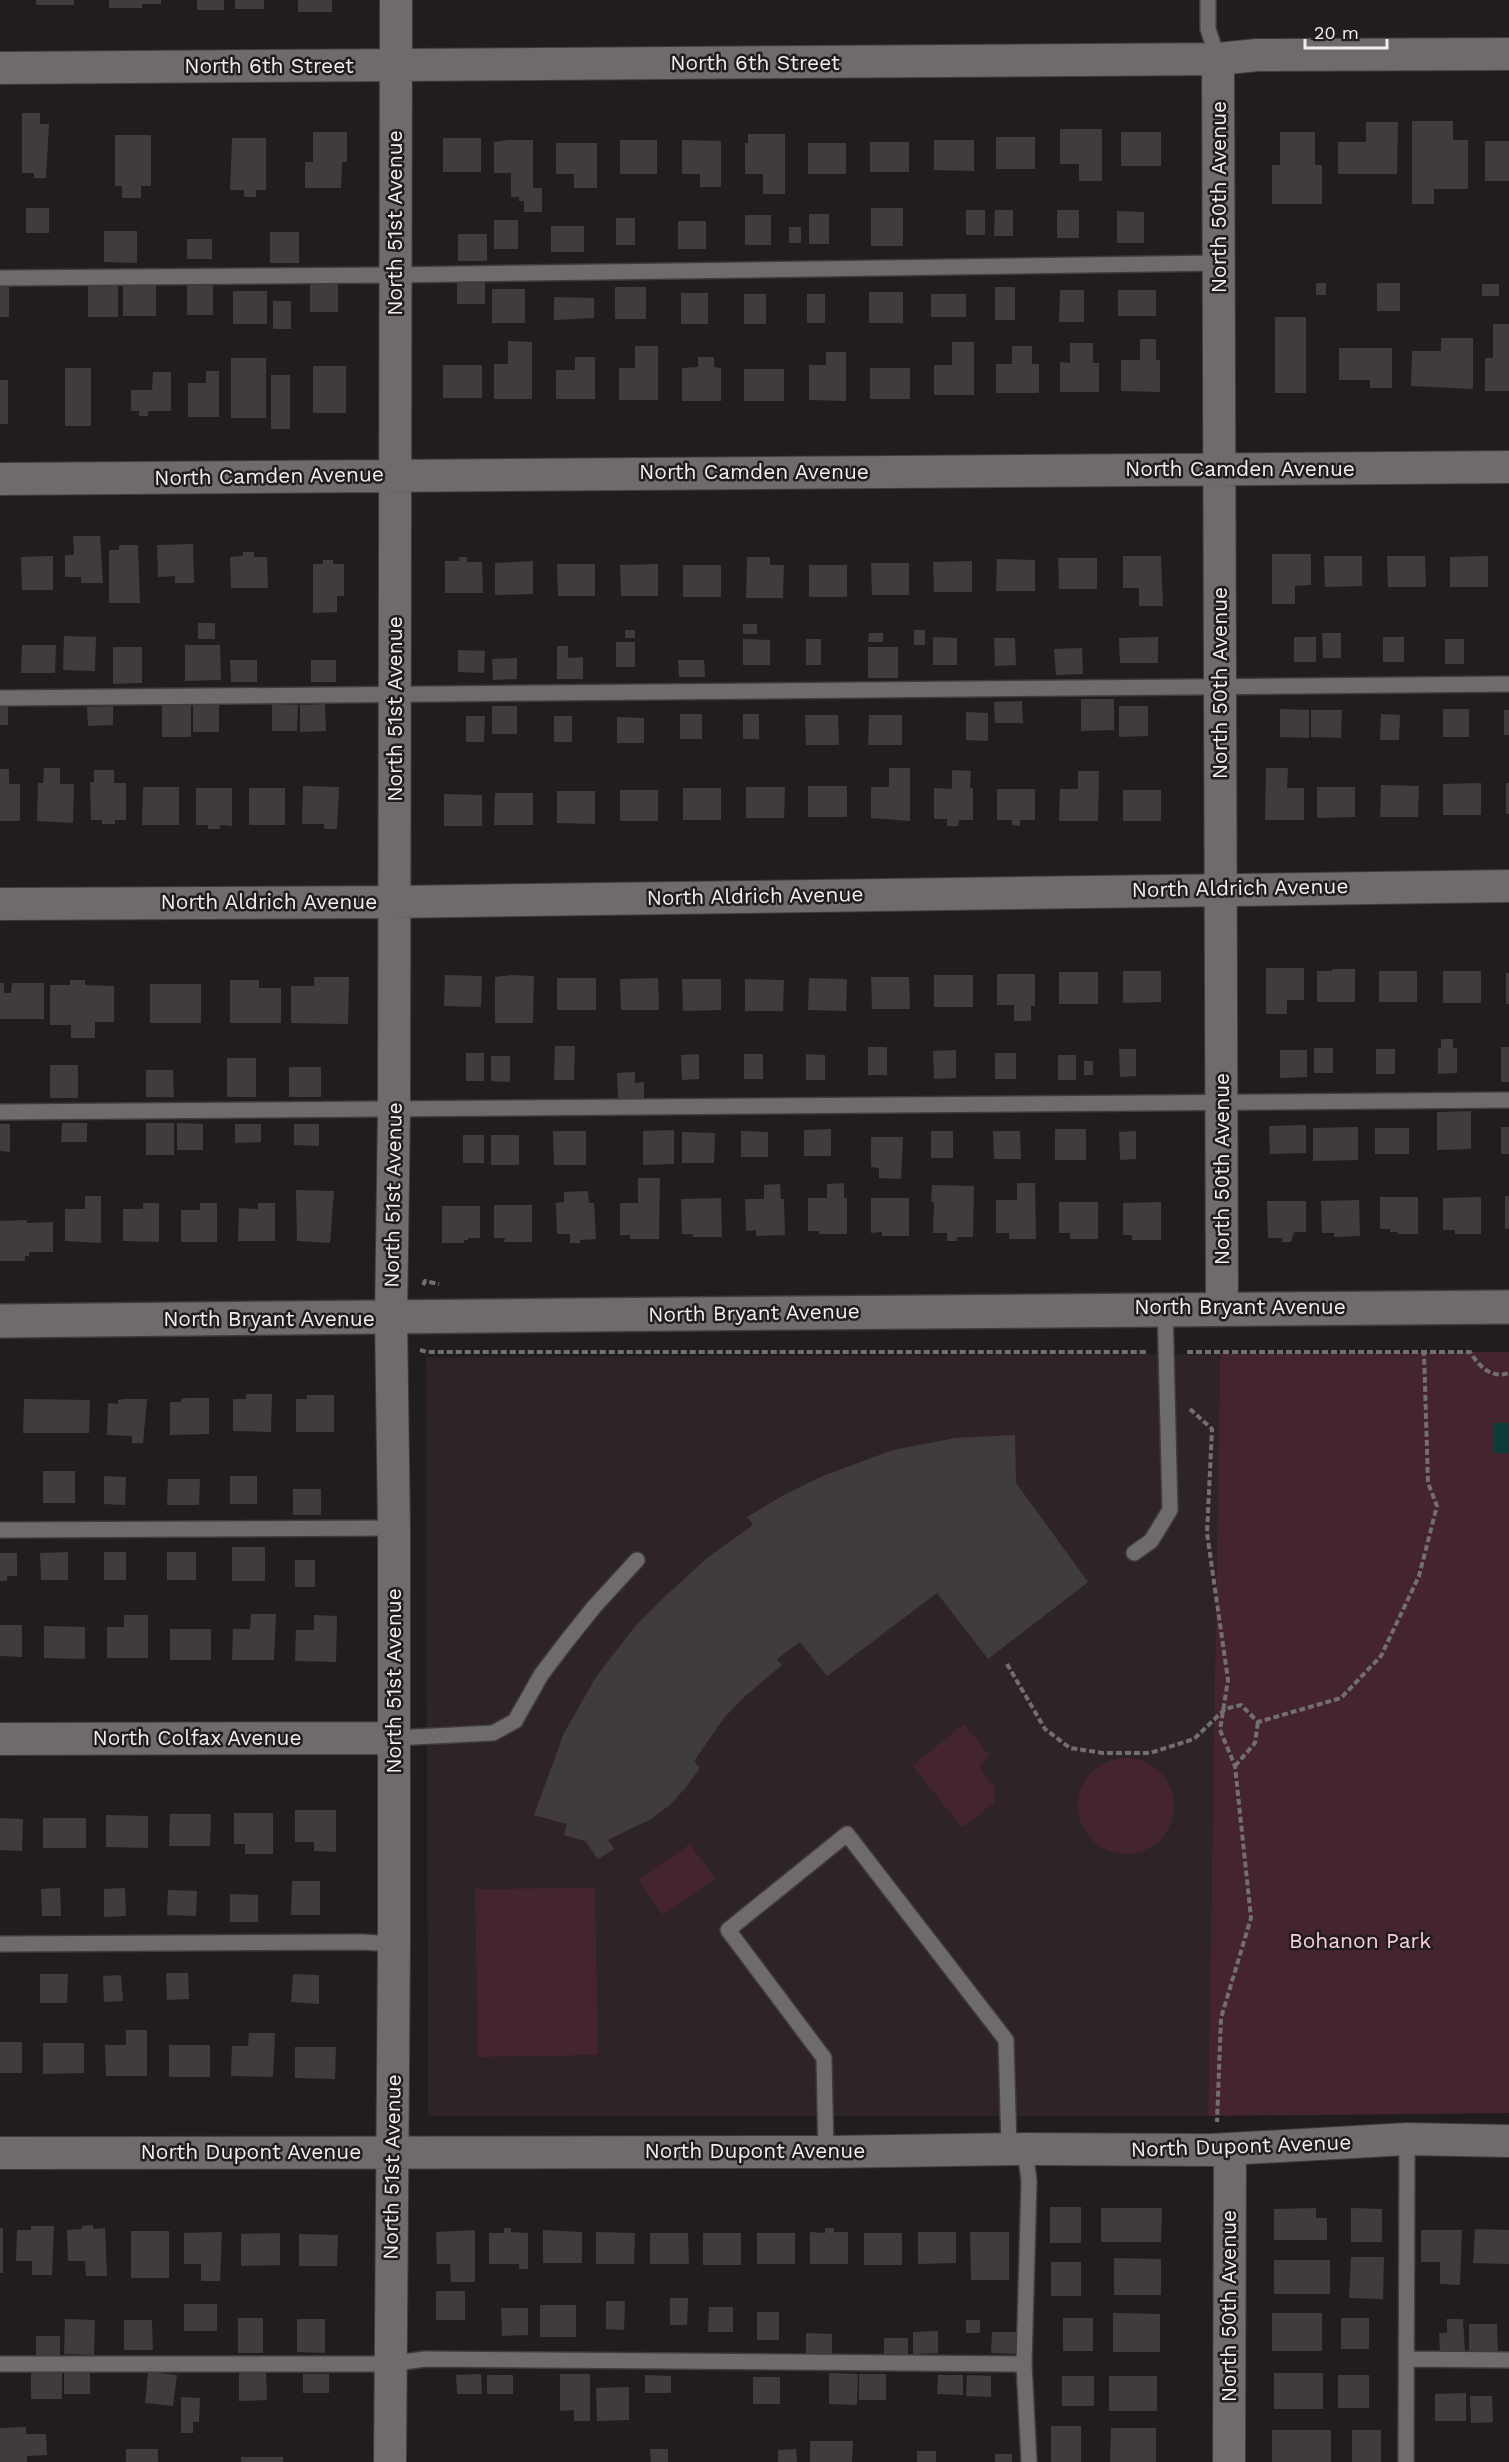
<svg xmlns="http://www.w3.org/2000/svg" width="1509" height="2462" font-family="'Work Sans',sans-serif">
<rect width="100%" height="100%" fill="#211d1f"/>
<path fill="#2e2427" d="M1220,1354L1208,2116H428L426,1357Z"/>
<path fill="#44242f" d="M1509,1352V2113L1208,2116L1220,1354Z
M964,1724L989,1755L979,1766L995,1788L994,1803L962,1827L912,1766Z
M1078 1806a48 48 0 1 1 96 0a48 48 0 1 1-96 0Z
M690,1844L715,1879L663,1915L638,1880Z
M595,1888L598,2055L478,2057L475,1889Z"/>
<path fill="#0e3b37" d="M1494,1423H1509V1453H1494Z"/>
<path fill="#403c3d" d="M36,0H74V5H36Z
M109,0H161V4H142V8H109Z
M197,0H224V10H197Z
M235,0H264V9H235Z
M298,0H332V12H298Z
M22,113H40V124H49L46,178H34V173H22Z
M1412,121H1453V140H1468V189H1434V204H1412Z
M1366,122H1398L1397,174H1338V142H1366Z
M1060,129H1102V181H1079V164H1060Z
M313,132H347V162H342L341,188H305V162H313Z
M1121,132H1161V166H1121Z
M1280,132H1315V165H1322V204H1272V165H1280Z
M748,134H785V194H763V174H745V143H748Z
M115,135H151V186H141V198H122V186H115Z
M996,137H1035V169H996Z
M232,138H266V190H256V197H244V190H230Z
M443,138H481V172H443Z
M508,140H533V188H542V212H524V201H519V197H511V173H494V142Z
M620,140H657V174H620Z
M682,140L721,141V187H700V174H682Z
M934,140H974V171L934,170Z
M1485,141H1509V181H1485Z
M870,142H909V172H870Z
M556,143H597V188H574V174H556Z
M808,143H846V174H808Z
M26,208H49V233H26Z
M871,208H903V246H871Z
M966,210H985V235H966Z
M995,210H1013V236H994Z
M1057,210H1079V238H1057Z
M1117,211L1144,212V243H1117Z
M809,214H829V244H809Z
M745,215H771V245H745Z
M616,218H635V245H616Z
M494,220H518V249H494Z
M678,221H706V249H678Z
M551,226H584V252H551Z
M789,227H801V243H789Z
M104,231H137V263L104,262Z
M270,232H299V263H270Z
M458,234H487V261H458Z
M187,239H212V259H187Z
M457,282H485V304H457Z
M1316,283H1326V295H1316Z
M1377,283H1400V311H1377Z
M310,284H338V312H310Z
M1482,284H1499V296H1482Z
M88,285H118V317H88Z
M123,285H156V316H123Z
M187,285H213V315H187Z
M0,286H9V317H0Z
M615,287H646V319H615Z
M995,287H1015V320H995Z
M492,289H525V323H492Z
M1060,290H1084V322H1059Z
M1118,290H1156V316H1118Z
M233,291H267V324H233Z
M869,292H903V323H869Z
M681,293H708V324H681Z
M744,294H766V324H744Z
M807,294H825V323H807Z
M931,294H966V317H931Z
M554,297L594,298V318L554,320Z
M273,301H291V329H273Z
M1275,317H1306V393H1275Z
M1493,324H1509V391H1485V358H1493Z
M1441,338H1473V389L1411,386L1412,351H1441Z
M1140,339H1156V360H1160V392L1121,391V360H1140Z
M508,341L532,342V399H494V364H508Z
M952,342H974V395H934V365H952Z
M1070,343H1093V363H1099V392H1060V362L1070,363Z
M635,346H658V400H619V368H635Z
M1012,346H1032V364H1039V393H996V364H1012Z
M1339,348H1392V388H1370V380H1339Z
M826,352H846V401L809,400V365H826Z
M575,357H595V399H556V370H575Z
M698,357H714V367L721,368V401H682V368L698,367Z
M231,358H266V418H231Z
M443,365H482V398H443Z
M313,366H346V413H313Z
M65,368H91V426H65Z
M870,368H910V399H870Z
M744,369H784V401H744Z
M206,371H219V417H188V383H206Z
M153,372H171V411H148V416H139V411H131V390H152Z
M271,375H290V429H271Z
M0,380H8V424H0Z
M73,536H100L103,583H81V577H65V555H74Z
M193,544L194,583H175V576L158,577L157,545Z
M119,545H138L140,603H109V550H119Z
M243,552H254V557H267L268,588H231L230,557L243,556Z
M1272,554H1311V585L1295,586V604H1272Z
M53,556V590H22L21,557Z
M1123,556H1161L1163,606H1139V588H1123Z
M1324,556H1362V586L1325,587Z
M1387,556H1425L1426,587H1388Z
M1488,556V587H1450V557Z
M459,557H467V562H482L483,593H445V561H459Z
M747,557H770V565H784L783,598H746Z
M1058,558H1097V589H1059Z
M997,559L1035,560V591H996Z
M323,560H333V564H344V596H337V612L313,613V564H323Z
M533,561V594L495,595V563Z
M972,561V592H934L933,562Z
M871,563H909V595H872Z
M557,564H595V596H558Z
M658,564V596H621L620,565Z
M683,565H721V597H683Z
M809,565H847V597H809Z
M198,623H215V639H198Z
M743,624H757V634H743Z
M625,630H635V638H625Z
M914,630H925V645H914Z
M869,633H883V642H868Z
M1322,633H1341V658H1323Z
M64,636L96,637L95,671L63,670Z
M933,637L957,638V665H933Z
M1158,637V663H1120L1119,638Z
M1294,637H1316V662H1294Z
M1383,637H1404V662H1383Z
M994,638H1015L1016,665L995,666Z
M743,639L770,640V665H743Z
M806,639H821V665H806Z
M1445,639H1464V664H1445Z
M616,642H635V667H616Z
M22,645H56L55,673H21Z
M185,645H220L221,680L185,681Z
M557,646H568V658L583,657V679H557Z
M113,647H142V683L113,684Z
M868,647H898V678H868Z
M1082,648L1083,674L1056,675L1054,649Z
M458,650L485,651L484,673L458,672Z
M517,658V679L493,680L492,659Z
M230,660H257V682H231Z
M311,660H336V682H311Z
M678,660H704L705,677H679Z
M1081,699H1114V730L1081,731Z
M1022,701L1023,723H995L994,702Z
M272,704L298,705L297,731H272Z
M325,704L326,731L300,732V705Z
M162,705H191V737H162Z
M193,705H219V732H193Z
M0,706H8V725H0Z
M113,706V725L88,726L87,707Z
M492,706H517V734H492Z
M1119,706H1148V736L1119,737Z
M1280,709L1309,710V738L1280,737Z
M1443,709H1469V737H1443Z
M1311,710H1342L1341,738L1311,737Z
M1504,710H1509V735H1504Z
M966,712L988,713V741L966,740Z
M680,714H702V739H680Z
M743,714H759V739H743Z
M1381,714L1400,715L1399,740H1380Z
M805,715H838L839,745H806Z
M869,715H902V745H868Z
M466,716H485L484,742H466Z
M554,716H572V742H554Z
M617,717L644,718V743H617Z
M44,768H60V784H74L73,823L37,821L38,783H43Z
M889,768H910V821L871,818V787H889Z
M1266,768H1288L1287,788H1304V820H1265Z
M0,769H9V784H20V821H0Z
M94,770H114V783H126V820H115V824H102V820H91L90,782H94Z
M952,770L971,771L970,788H973V820H959L958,826H947V819H934V788L952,789Z
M1078,771H1099L1098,821H1059L1060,789H1078Z
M1481,783V815H1443V784Z
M1506,783H1509V814H1506Z
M1381,785L1419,786L1418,817H1380Z
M303,786L339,787L337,829H324V824H302Z
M808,786H847V817H808Z
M143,787H179V825H142Z
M746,787H785L784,818H746Z
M1317,787H1355V817L1317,818Z
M196,788H232V826L220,825V829H208V825H196Z
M249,788H285V825H249Z
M683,788H721V820H683Z
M997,789H1035V820H1020V826L1012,825V820H997Z
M620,790H658V821H620Z
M1123,790H1161V821H1123Z
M557,791H595V824L557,823Z
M495,793H533V825H494Z
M444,794L482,795V826H444Z
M1266,968H1304V1000H1287V1014H1266Z
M1332,969H1355V1002H1317V971H1332Z
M1123,971H1161V1002L1123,1003Z
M1379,971H1417V1002H1379Z
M1443,971H1481V1003H1443Z
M1059,972H1098V1004H1059Z
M1506,973H1509V1004H1506Z
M997,974H1035V1006H1031V1021H1014V1005H997Z
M445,975L482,976L481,1007L444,1006Z
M511,975L534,976L533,1023H495V977Z
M934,975H973V1007H934Z
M314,977H349L348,1024L291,1023V986H314Z
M871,977H909L910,1009H872Z
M557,978H596V1010H557Z
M658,978L659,1010H621L620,979Z
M809,978L847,979L846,1011L808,1010Z
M682,979H721V1010L683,1011Z
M745,979L784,980L783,1011H745Z
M70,980H85V985L114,986V1022H95V1038H71V1025H50V985H70Z
M230,980H259V988H281V1023H230Z
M0,983H4V993H11L12,983H44V1019H0Z
M150,984H201V1023H150Z
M1441,1039H1453V1048H1457V1073L1438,1074V1048H1441Z
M555,1046H575L574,1080H554Z
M868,1047H887V1075H868Z
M1501,1047H1509V1082H1501Z
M1314,1048H1333V1073H1314Z
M1119,1049H1136V1076L1120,1077Z
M1376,1049H1395V1074H1376Z
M956,1050V1078L934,1079L933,1051Z
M1280,1050H1307V1077L1280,1078Z
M466,1053H484V1081H466Z
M995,1053H1016V1079H995Z
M699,1054V1079L682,1080L681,1055Z
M744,1054H763V1079H744Z
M806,1054L825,1055V1080H806Z
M1058,1055H1076V1080H1058Z
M491,1056H510V1082L491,1081Z
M227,1058H256V1097H227Z
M1084,1061H1093V1075H1084Z
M50,1065H78V1098H50Z
M289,1067H321V1097H289Z
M146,1070H173L174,1097H146Z
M635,1072V1083L644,1082V1098L618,1099L617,1073Z
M1471,1111V1149L1437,1150V1112Z
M62,1123H87V1142H61Z
M146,1123H174V1155H146Z
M177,1123L203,1124V1150H177Z
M0,1124H10V1152L0,1151Z
M235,1124H261V1142L235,1143Z
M294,1124H319V1146L294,1145Z
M1306,1125V1153L1270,1154L1269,1126Z
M1358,1127V1160L1313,1161V1128Z
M1501,1127H1509V1154H1501Z
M1375,1128H1409V1154H1375Z
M831,1129V1156H804V1130Z
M1055,1129H1086V1160H1055Z
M674,1130V1164L643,1165V1131Z
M553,1131H586V1165H554Z
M741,1131L768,1132V1157H741Z
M931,1131H953V1158H931Z
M993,1131H1020L1021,1159H994Z
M1136,1131V1159L1120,1160L1119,1132Z
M682,1132L715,1133L714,1163H682Z
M463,1135H484V1163H463Z
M491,1135H519V1165H491Z
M871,1137H903L901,1179L879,1178V1168L871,1167Z
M638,1178H660L659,1239H630V1235H620V1203H638Z
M844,1183V1198H847V1234H819V1231H808V1198H827V1184Z
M1017,1183H1035L1036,1239H1009V1233H996V1200H1017Z
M780,1184L781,1199H784L785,1235L756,1236V1230L746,1231L745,1199H764V1185Z
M932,1185L974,1186L973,1237H957V1241H947V1233H933L934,1202H931Z
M296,1190L334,1191L330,1243L297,1241Z
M588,1191L589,1203H594L596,1239L580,1240V1243H570V1234H557L556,1203L564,1202V1192Z
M85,1196H101V1243L65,1241V1209H85Z
M1505,1196H1509V1229H1505Z
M1380,1197H1418V1234H1398V1232H1390V1229H1380Z
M1481,1197V1234H1455V1230H1443V1198Z
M721,1198L722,1237H693V1234H682L681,1199Z
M871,1198H909V1236H882V1232L871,1233Z
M1359,1200L1360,1236L1334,1237V1233H1322L1321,1201Z
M1267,1201H1306V1232H1294L1291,1242H1282V1238H1268Z
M1059,1202H1098V1239H1070V1233H1059Z
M1161,1202V1240H1132V1235H1123V1203Z
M143,1203H159V1242L123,1241V1209H143Z
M200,1203H217V1242H181V1210H200Z
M258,1203H275V1241H238L239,1208L258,1209Z
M494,1205H532V1242H504L505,1238H494Z
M442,1206H480V1238H468V1240H464V1243H442Z
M27,1220V1223L53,1222V1252H29V1256H25V1261H0V1221Z
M246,1394H272L271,1432L233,1431V1399H246Z
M307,1395H334V1432H296V1399H307Z
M187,1398H209V1434L170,1435V1402H181V1399Z
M24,1399L90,1400L89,1433H23Z
M124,1399H147L143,1443H132V1436L107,1435L108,1403L118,1404V1400Z
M1015,1435L1016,1483L1088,1582L988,1659L937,1593L827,1676L800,1642L777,1659L782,1665L742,1699L724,1718L694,1761L700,1768L686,1787L670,1805L651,1819L608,1840L614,1849L598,1859L585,1841L564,1835L567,1824L534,1815L564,1733L596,1677L636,1625L659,1602L707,1558L753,1525L747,1517L784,1495L823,1476L893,1450L955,1438Z
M43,1471H75V1503H43Z
M104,1476L126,1477L125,1505L104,1504Z
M230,1476H257V1504H230Z
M168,1479H200L199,1505H167Z
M293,1489H321V1515H293Z
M232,1547H265V1581H232Z
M68,1552V1580H41L40,1553Z
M104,1552H126V1580H104Z
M167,1552H196V1580H167Z
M0,1553H17V1576H7V1581H0Z
M295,1560H315V1587H295Z
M251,1614H276L274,1660H232L233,1629H250Z
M124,1615H148V1658H107V1627H124Z
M314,1615L337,1616L336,1662L295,1661L296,1630H314Z
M0,1625H22V1657L0,1656Z
M44,1626L85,1627V1659L44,1658Z
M170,1629H211V1660H170Z
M295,1810H336V1852L314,1851V1842H295Z
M234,1813H273V1854H245V1844H234Z
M170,1814H211L210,1846H169Z
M106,1815L148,1816V1848L106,1847Z
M0,1818L23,1819L22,1851L0,1850Z
M43,1818H86V1848H43Z
M292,1881H320V1915H291Z
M60,1888L61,1916H42L41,1889Z
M125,1888L126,1916L104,1917V1889Z
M168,1890L197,1891L196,1916L167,1915Z
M230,1894L258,1895V1922H230Z
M166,1973H188L189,1999L167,2000Z
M40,1974H68L67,2003H40Z
M293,1974L319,1975V2004L291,2002Z
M121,1975L123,2001L104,2002L103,1976Z
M126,2030H147V2076H106L105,2045H126Z
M249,2033H275L273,2077L231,2076L232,2046H248Z
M0,2042H22V2073H0Z
M43,2043H84V2073L43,2074Z
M169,2045H210V2077H169Z
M295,2047H336L335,2079L295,2078Z
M1050,2207H1081V2243H1050Z
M1101,2208H1162L1161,2242H1101Z
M1316,2208V2218H1327V2240H1274V2209Z
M1351,2208L1382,2209V2242H1351Z
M93,2225V2229L105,2228L107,2276H86L85,2261H68L67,2230L82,2229V2226Z
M31,2226H54L52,2275H32V2261H16L17,2230H31Z
M0,2228H3V2273H0Z
M504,2228H511V2232L528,2233V2269H519V2264H489V2233H504Z
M825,2228H834V2232H848V2264H810V2232L825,2233Z
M1475,2229L1509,2230V2264L1473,2263Z
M475,2230V2282H451L450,2264H437L436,2232Z
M543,2230L582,2232V2263H543Z
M1421,2230H1462L1460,2285L1440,2284V2262H1421Z
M131,2231H169V2278H131Z
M222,2232L220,2281H201V2264H184V2233Z
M596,2232L635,2233L634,2264H596Z
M918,2232H956V2263L918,2264Z
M970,2232H1009V2280H971Z
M280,2233V2265L241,2266V2234Z
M650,2233H688L689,2264H650Z
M703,2233H741V2265H703Z
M757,2233H795V2264H757Z
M864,2233H902V2265H864Z
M299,2234L338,2235L337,2266H299Z
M1351,2257H1384L1383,2299L1349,2298Z
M1114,2258L1161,2259V2295H1114Z
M1274,2260H1330V2294H1274Z
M1051,2262H1081V2296H1051Z
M436,2291H465V2320H436Z
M670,2298H688L687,2325H670Z
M606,2301H625L624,2330L606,2329Z
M184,2304H217V2331H184Z
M540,2305H576V2337H540Z
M709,2307H733V2332H708Z
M501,2308H528V2335L502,2336Z
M757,2312H779V2340H757Z
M1113,2313L1160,2314V2352H1113Z
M1272,2313H1322V2351H1272Z
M238,2318H263V2353H238Z
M1063,2318H1093V2351H1063Z
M1341,2318H1369V2349H1341Z
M65,2319L95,2320L94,2355L64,2354Z
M297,2319H325V2353L297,2352Z
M1447,2319H1463L1465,2352H1440L1439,2333H1447Z
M124,2320H152L153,2350H124Z
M966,2320H980V2333H966Z
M1469,2324H1497L1498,2353H1469Z
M938,2331V2353L913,2354V2332Z
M992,2332H1017V2354L991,2353Z
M806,2333L832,2334V2355L806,2354Z
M36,2336H60V2355H36Z
M884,2338H908V2354H884Z
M31,2372H62V2399H31Z
M148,2372L177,2375L173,2406L145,2403Z
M266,2372L267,2400L239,2401V2373Z
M64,2373H90V2394H64Z
M829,2373L858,2374L857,2405L829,2404Z
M1274,2373H1323V2409H1274Z
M303,2374H329V2393H303Z
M481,2374L482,2394H457L456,2375Z
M560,2374H590V2421H574V2410L560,2411Z
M859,2374H886V2400H859Z
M487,2375H513V2394H487Z
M645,2375L671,2376V2393H645Z
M938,2375H963V2395L937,2394Z
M967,2375L991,2376V2397L966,2396Z
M1338,2375H1369V2408H1338Z
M1062,2376H1094V2406H1062Z
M1109,2376H1157V2411H1109Z
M753,2377H780V2404H753Z
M629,2387V2420L597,2421L596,2388Z
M1466,2393V2421H1435V2394Z
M1470,2396H1492L1493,2422L1471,2423Z
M181,2397L200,2398L199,2422H193V2433H181Z
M1051,2426H1081V2462H1051Z
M26,2427V2434H46L47,2455L27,2456V2462H0V2428Z
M1111,2428H1156V2462H1110Z
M1272,2430H1331V2462H1272Z
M1352,2430H1381V2462H1352Z
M810,2441H853L852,2462H810Z
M126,2449H158V2462H126Z
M650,2449H668V2462H651Z
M796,2449L797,2462H778V2450Z
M917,2451H936V2462H917Z
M995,2454H1012V2462H995Z
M241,2457H283V2462H241Z"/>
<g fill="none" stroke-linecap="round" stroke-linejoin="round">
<g stroke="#3e3b3c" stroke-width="18">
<path id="service" d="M1208,0V29L1218,59
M0,278L395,275L1219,263
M0,698L1509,684
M0,1112L1509,1100
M0,1530L394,1528
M1134,1553L1151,1541L1170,1510L1165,1308
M394,1738L493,1733L515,1721L541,1675L566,1642L594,1607L637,1560
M0,1944L362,1942L394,1944
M1025,2149L1029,2181L1024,2364L1029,2462
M826,2152L824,2058L728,1930L847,1834L1006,2040L1009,2149
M1407,2359L1509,2360
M0,2364H390L425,2359L1024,2364
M1406,2462L1407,2139"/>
</g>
<g stroke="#3e3b3c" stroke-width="34">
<path id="minor" d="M1218,59L1222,1307
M0,68L1218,59L1257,55L1509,54
M0,479L1509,467
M0,904L394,902L1509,886
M0,1739L394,1738
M0,2153L826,2152L1025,2149L1211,2150L1407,2139L1509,2141
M390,2462L394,1944V1528L391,1318L394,1110L396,0
M1229,2462L1230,2150"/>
</g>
<g stroke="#3e3b3c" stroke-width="36">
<path id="tertiary" d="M0,1321C503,1317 1006,1308 1509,1307"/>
</g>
<path stroke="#726f70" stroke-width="4" stroke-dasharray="6 3" stroke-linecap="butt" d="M423,1285L425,1281L439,1284
M420,1350L427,1352H1147
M1187,1352H1470C1479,1366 1491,1379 1509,1373
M1190,1409L1212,1429L1207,1533L1228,1680L1220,1730L1235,1766L1251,1918L1221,2018L1217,2122
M1007,1664L1045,1729L1070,1748L1103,1753H1150L1194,1739L1225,1709L1241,1705L1258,1722L1341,1698L1381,1656L1419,1576L1437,1506L1428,1483L1424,1352
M1235,1766L1255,1743L1258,1722"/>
<use href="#service" stroke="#6f6a6c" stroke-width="15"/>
<use href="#minor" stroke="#6f6a6c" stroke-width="32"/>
<use href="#tertiary" stroke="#6f6a6c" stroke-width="33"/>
</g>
<g text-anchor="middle" stroke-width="5" stroke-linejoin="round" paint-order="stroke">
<g font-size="21" fill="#f1eeef" stroke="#211d1f">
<text x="755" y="70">North 6th Street</text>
<text x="269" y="73">North 6th Street</text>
<text transform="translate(1219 197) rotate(-90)" y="7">North 50th Avenue</text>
<text transform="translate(395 223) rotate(-90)" y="7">North 51st Avenue</text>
<text x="1240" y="476">North Camden Avenue</text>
<text x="754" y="479">North Camden Avenue</text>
<text transform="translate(269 476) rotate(-1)" y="7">North Camden Avenue</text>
<text transform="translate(1220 683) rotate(-90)" y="7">North 50th Avenue</text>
<text transform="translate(395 709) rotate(-90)" y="7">North 51st Avenue</text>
<text transform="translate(1240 888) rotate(-1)" y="7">North Aldrich Avenue</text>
<text transform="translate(755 896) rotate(-1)" y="7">North Aldrich Avenue</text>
<text x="269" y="909">North Aldrich Avenue</text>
<text transform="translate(1222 1169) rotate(-90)" y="7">North 50th Avenue</text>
<text transform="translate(393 1195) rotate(-89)" y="7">North 51st Avenue</text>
<text x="1240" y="1314">North Bryant Avenue</text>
<text transform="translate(754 1313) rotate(-1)" y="7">North Bryant Avenue</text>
<text x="269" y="1326">North Bryant Avenue</text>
<text transform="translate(394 1681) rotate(-90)" y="7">North 51st Avenue</text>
<text x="197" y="1745">North Colfax Avenue</text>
<text transform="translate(1241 2146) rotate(-2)" y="7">North Dupont Avenue</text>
<text x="755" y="2158">North Dupont Avenue</text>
<text x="251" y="2159">North Dupont Avenue</text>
<text transform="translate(392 2167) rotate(-89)" y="7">North 51st Avenue</text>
<text transform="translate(1229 2306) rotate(-90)" y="7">North 50th Avenue</text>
</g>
<g font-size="21" fill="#facdda" stroke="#211d1f">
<text x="1360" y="1948">Bohanon Park</text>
</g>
</g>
<path d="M1305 39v9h82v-9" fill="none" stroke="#f1eeef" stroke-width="3"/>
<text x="1314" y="39" font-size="18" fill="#f1eeef" stroke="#211d1f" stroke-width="4.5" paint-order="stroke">20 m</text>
</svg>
